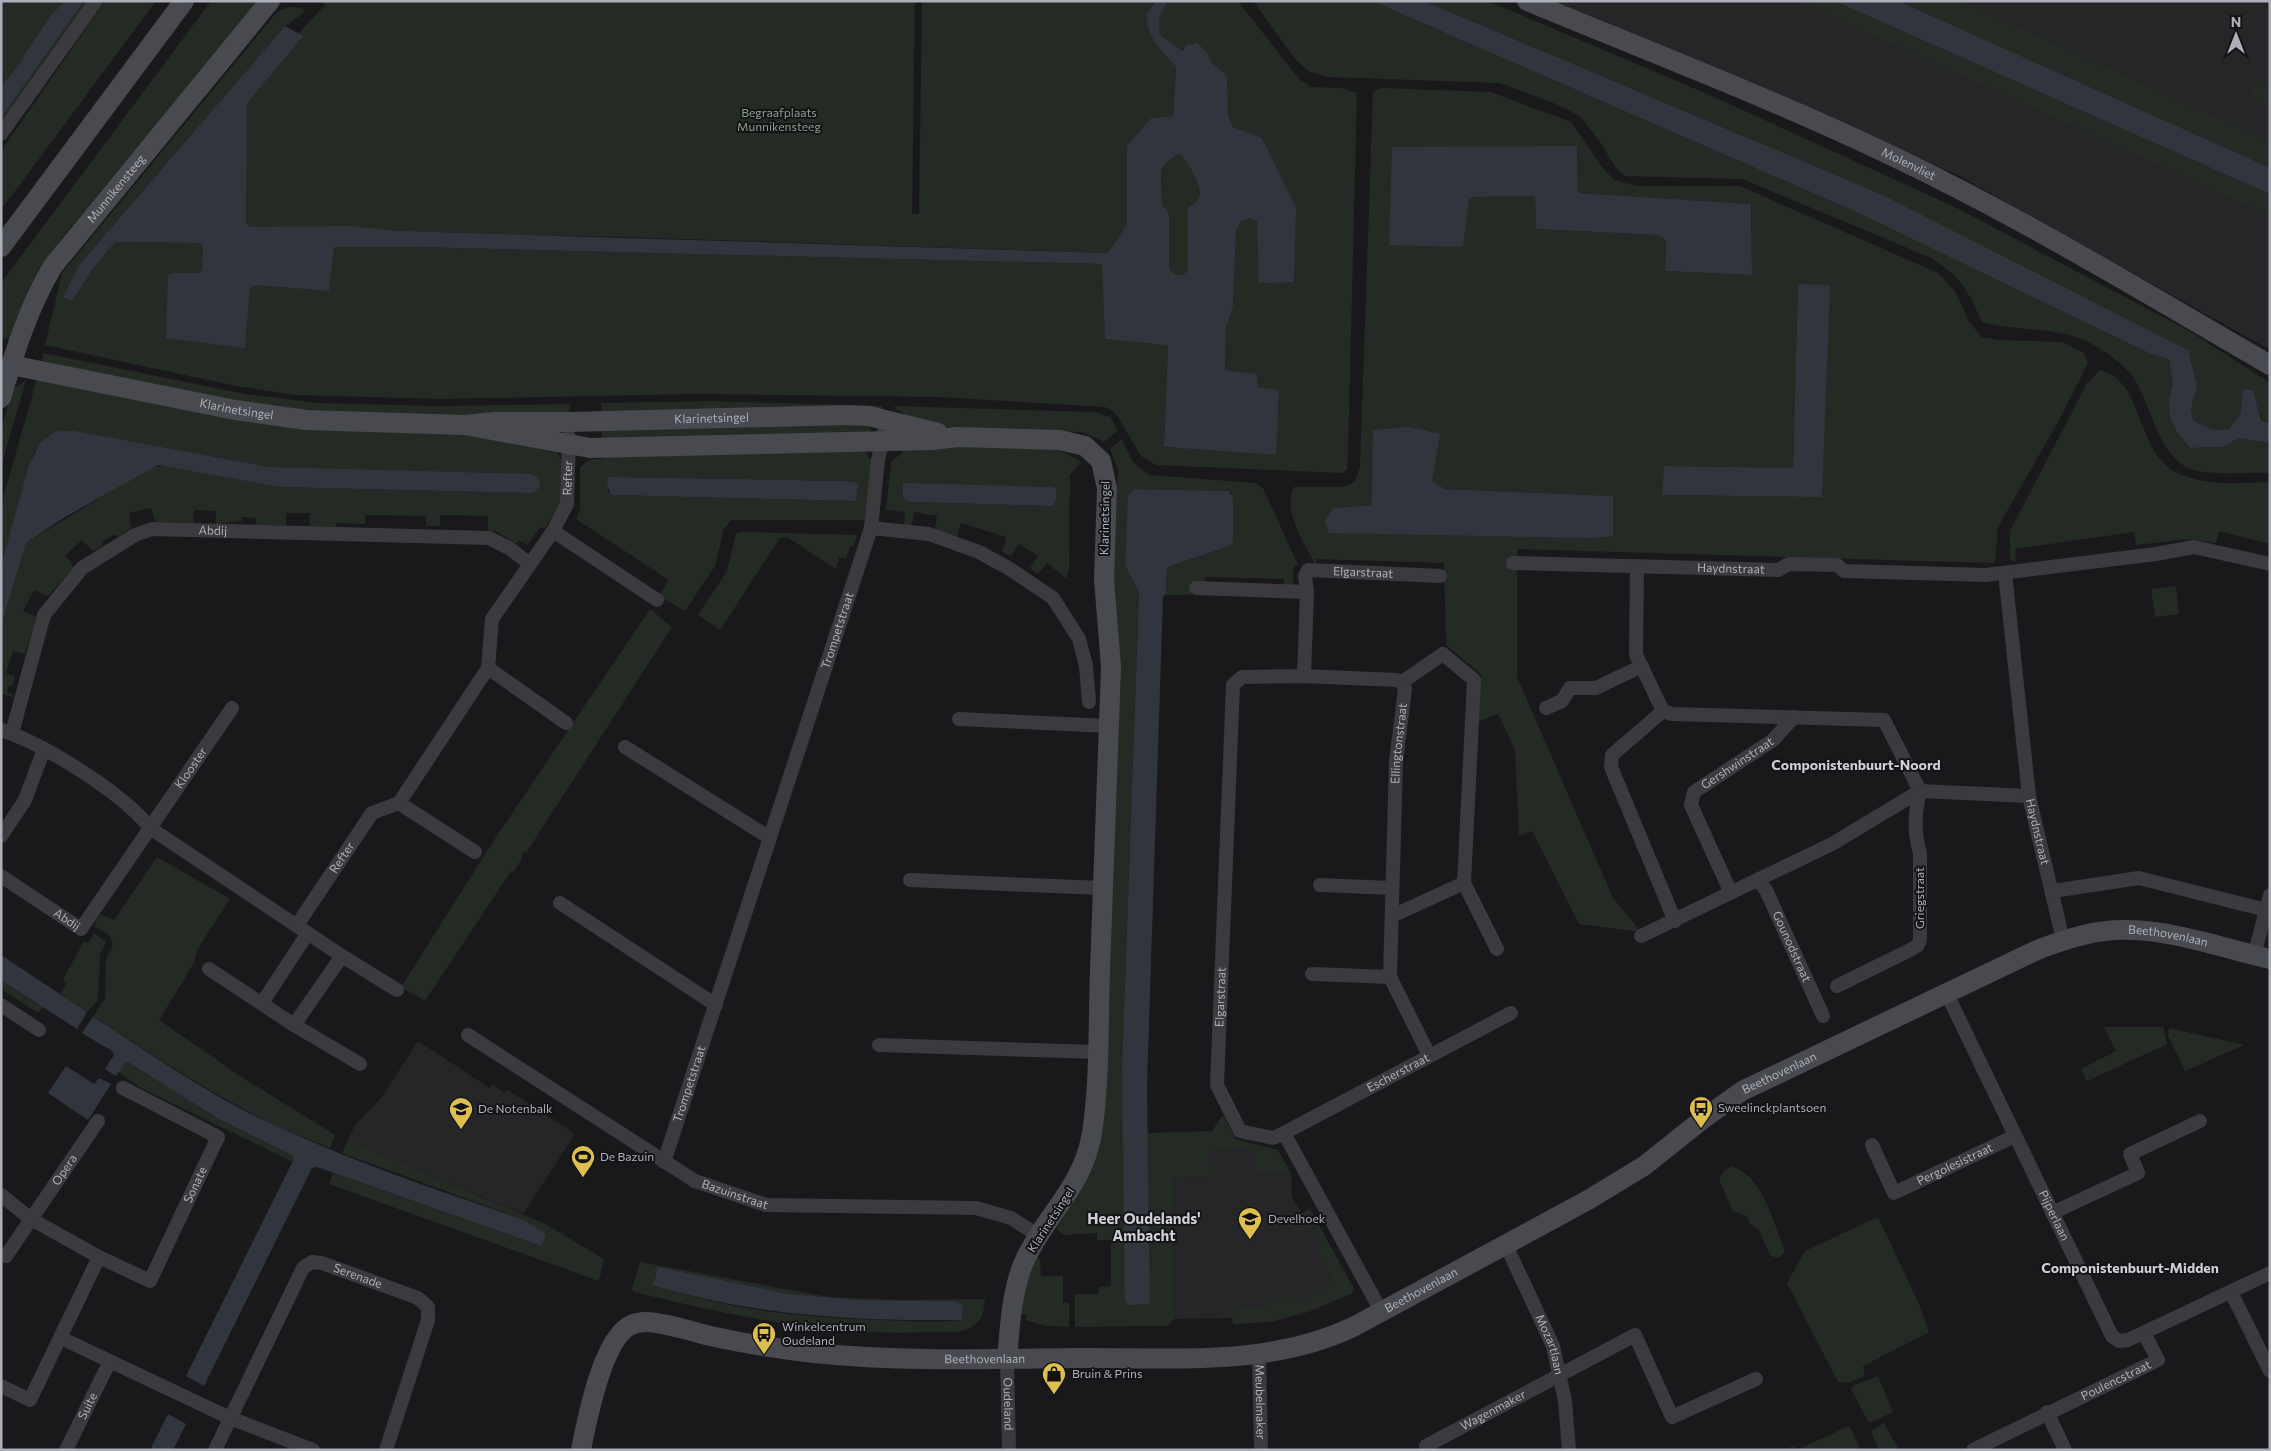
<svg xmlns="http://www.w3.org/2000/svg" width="2271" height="1451" font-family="Commissioner,sans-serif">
<rect width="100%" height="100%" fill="#19191b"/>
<path fill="#262528" d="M1539,1H2270V350L1956,174Z
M418,1041L490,1088L492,1084L505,1093L507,1089L575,1134L523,1214L348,1140L355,1125L382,1097Z
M1254,1149L1255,1174L1291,1173L1292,1197L1302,1213L1310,1209L1354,1289L1352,1293L1309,1312L1272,1322L1233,1324L1232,1318L1174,1319L1173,1177L1211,1176L1210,1150Z"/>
<path fill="#242b25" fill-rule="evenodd" d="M1,1H65L51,15L24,55L22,61L1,87Z
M84,1H91L1,126V118Z
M105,1H156L1,210V151Z
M211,1H259L62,238L35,279L9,339L1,338V283Z
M321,1H915L912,214H919L922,1H1156L1146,15C1149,41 1160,49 1176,67L1173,116L1151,118L1127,146V224L1108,253L592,236L240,233L236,101L325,5Z
M1168,1H1238L1299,79L1312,87L1341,88L1357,93L1348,451L1347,470L1341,473L1156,465L1141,456L1118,417L1113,411L1105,407L937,397L693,394L441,399L296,395L236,386L45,345L62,273L277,12C286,7 297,5 306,11L285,26L79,265L72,301L92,270L115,242L200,243L203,247L202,270L198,273H173L245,348L250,289L254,285L329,291L334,247H415L1103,264L1105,339L1168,344L1164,447L1275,455L1279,391L1258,387L1257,374L1225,370L1226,328L1233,306L1236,232L1240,222L1250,218L1257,221L1259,234L1263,139L1233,127L1228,115L1227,76C1221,71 1215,64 1208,61C1180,46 1139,42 1168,1Z
M1253,1H1372L1852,210L2151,354L2170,359L2173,383L2169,400L2190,448L2223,447L2239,438L2270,443V473C2248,472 2219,475 2198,471C2157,463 2152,401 2131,374C2124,367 2113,357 2105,352C2063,323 2027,334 1982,322C1967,288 1961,277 1929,257L1742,179L1625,176L1616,168L1598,139L1580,116L1556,104L1500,83L1328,77L1310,72L1296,60Z
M1424,1H1488L1712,96L1959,209L2191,332L2270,383V424L2262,420L2252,390H2243L2240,415L2228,430H2212L2193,420L2191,409L2197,386L2188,350L1883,195Z
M1797,1H1835L2270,194V216Z
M1898,1H1961L2270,142V168Z
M2257,80L2270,85V106L2252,99V90Z
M1381,88L1491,92L1571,122L1602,167L1614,180L1637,186H1740L1938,273L1955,291L1969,321L1981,337L1999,340L2062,342L2084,353L2088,363L2058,422L1998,527L1995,563L1517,549V677L1613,898L1641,932L1579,924L1532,831L1519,836L1515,750L1498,714L1478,722L1481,674L1446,645L1444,563L1317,559L1316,566C1305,544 1282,511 1294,487H1343L1355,482L1360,467L1373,92ZM1577,146L1578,193L1751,204L1752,275L1665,271L1666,240L1658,235L1536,229L1535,196L1469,197ZM1798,284L1822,497L1663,495L1664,466L1793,468ZM1432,481L1445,489L1613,496V536L1595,538L1333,508L1372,505Z
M1179,153C1186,158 1203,187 1199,196C1198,201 1192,205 1188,208V270L1183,275H1174L1169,269V214L1162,204L1161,170L1166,163Z
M43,353L245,394L318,403L436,406L570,404V416L509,417L314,412L251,404L42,362Z
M2100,370C2146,381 2134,457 2182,475C2210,486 2240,483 2270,482V544L2219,531L2216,543L2189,539L2136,545L2134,532L2015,549L2016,562L2010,559V531L2086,385Z
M26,380L1,467V430L12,390Z
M38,380L499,435L554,448L561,459V502L544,529L540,527L528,545L519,540L516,544L498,532L488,531V516L440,515V526H426V516L365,515V524L337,523L336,527L310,526L309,513H286V525H256V518L242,517V521L216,524V511L194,510L193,523L155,522L151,508L129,513L131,528L117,537L115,534L101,542L103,545L93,551L82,540L65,555L74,567L48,596L34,590L23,611L36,617L25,654L13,651L6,673L15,676L13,685L9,686L7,692L13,695V697L1,694V627L26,543L151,467L165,466L279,487L531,493L535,476L269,467L76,431H64L34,452L1,566V505L36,382Z
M711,401L882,406V412L602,417L601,403Z
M895,406L1094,412L1110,417L1118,431L1104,442L1083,432L962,429L937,426L904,418L903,413L895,409Z
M871,424L870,433L602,442V427Z
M1122,439L1133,462L1149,475L1256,483L1263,488L1298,565H1294L1293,586H1283L1284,579L1205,577V583H1193L1191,595H1163L1166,593L1167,569L1170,566L1227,547L1232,493L1229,491L1134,489L1129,494L1125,565L1139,592L1122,1069L1126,1303L1150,1301L1148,1133L1212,1131L1223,1115L1235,1139L1278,1150L1291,1173L1255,1174L1254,1149L1210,1150L1211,1176L1173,1177L1174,1319L1167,1326L1075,1327V1294H1098L1099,1287L1111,1286V1240H1097V1233L1064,1235L1056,1229L1078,1195L1084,1182L1118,469L1110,449Z
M904,446L1058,449L1081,462L1070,475L1069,569L1066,578L1047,563L1038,574L1030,568L1038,556L1019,544L1011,556L1002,552L1006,537L961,523L957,537L935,530L937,516L914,512L911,527L904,526L905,512L886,510L891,462L903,452ZM903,484L1052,487L1053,506L910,502Z
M864,449L871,461L865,520H732L724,528L715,566L685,611L659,596L669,580L576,519L580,509V467L590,459H603V453ZM608,477L846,481L857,498L855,501L611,495L608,491Z
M740,532L856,535L857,536L854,546H850L846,559L839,557L836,569L787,537L780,538L720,630L698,615L727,571L736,534Z
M2176,586L2179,614L2155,617L2151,589Z
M650,609L672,627L526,853L524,852L522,854V858L514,872L511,871L425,1001L401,987L496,837Z
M157,857L230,899L197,950L194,963L159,1020L243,1078L335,1135L330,1148L271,1124L204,1087L93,1017L105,998L106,959L113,945L110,936L94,926L100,914L114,920Z
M94,933L106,942L100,955L98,1000L87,1012L60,994L66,984L63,979L81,947L83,942L88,943Z
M1,980L43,1007L38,1013L1,989Z
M2104,1027H2163L2167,1044L2087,1081L2081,1069L2116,1051Z
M2169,1028L2244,1045L2185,1071L2168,1036Z
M126,1061L219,1119L292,1155L294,1159L293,1162L141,1088L118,1072Z
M348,1140L545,1224L604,1259L599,1281L329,1184L333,1173L541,1246L545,1238L524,1220L342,1153Z
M1731,1166C1764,1176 1773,1223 1785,1251L1779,1258L1771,1256L1758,1229L1750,1224L1747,1216L1733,1211L1719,1180L1723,1172Z
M1310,1209L1354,1289L1352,1293C1313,1311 1276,1323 1233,1324V1307H1271V1298H1298L1300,1302L1334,1282L1316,1250L1323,1246L1304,1212Z
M1878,1217L1919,1304L1929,1332L1863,1366L1865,1376L1848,1383L1838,1382L1787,1283L1805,1251Z
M1037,1257L1040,1260L1041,1276H1063V1303H1069V1327L1046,1326L1025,1320L1027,1315L1020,1313L1029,1272Z
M640,1262L828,1297L898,1300L985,1299C984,1310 983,1320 973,1326C963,1334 945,1332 932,1332C830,1337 732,1316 634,1292L632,1288ZM658,1267L789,1294L861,1300L955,1301L963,1305L962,1320C936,1323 908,1321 882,1320C806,1318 725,1310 653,1284Z
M1878,1376L1893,1412L1869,1423L1851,1389L1854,1385Z
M1884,1423L1899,1450H1879L1871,1431Z
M1849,1426L1861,1450H1785L1793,1446L1796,1449L1801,1448Z"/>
<path fill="#31363e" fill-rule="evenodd" d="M65,1H84L1,118V87L22,61L24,55L51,15Z
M1156,1H1168C1159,15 1157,20 1161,36L1183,51L1186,45L1197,43L1208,53L1210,61L1227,76L1228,115L1233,127L1262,138L1296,208L1294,282L1259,283L1257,221L1250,218L1240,222L1236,232L1233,306L1226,328L1225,370L1257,374L1258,387L1279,390L1276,455L1164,447L1168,345L1105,339L1102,264L415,247H334L329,291L254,285L250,289L245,348L166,338L168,275L173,273H198L202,270L203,247L200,243L115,242L92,270L72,301L63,297L79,265L285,26L303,36L247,103L246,223L250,227L349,226L397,231L1108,253L1127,224V146L1151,118L1173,116L1176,67C1159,47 1150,43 1146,15ZM1179,153C1186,158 1203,187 1199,196C1198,201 1192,205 1188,208V270L1183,275H1175L1169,269V214L1162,204L1161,170L1166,163Z
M1372,1H1424L1883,195L2188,350L2197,386L2191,409L2193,420L2212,430H2228L2240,415L2243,390H2253L2261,420L2270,424V443L2239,438L2223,447L2190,448L2176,430L2170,417L2169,400L2173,383L2169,359L2151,354L1852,210Z
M1835,1H1898L2270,168V194Z
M1577,146L1578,193L1751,204L1752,275L1665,271L1666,240L1658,235L1536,229L1535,196L1469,197L1463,247L1389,245L1392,147Z
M1798,284L1830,285L1822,497L1662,495L1664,466L1793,468Z
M1410,427L1440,434L1432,481L1445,489L1613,496V536L1595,538L1329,533L1325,521L1333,508L1372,505L1373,430Z
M64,431H76L269,467L532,474L539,478L540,486L535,492L531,493L279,487L158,465L65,517L26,543L1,627V566L29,465L40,443L55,432Z
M608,477L846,481L858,483L856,501L611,495L607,484Z
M903,483L1052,487L1056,489V498L1053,506L910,502L903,498Z
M1134,489L1229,491L1233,497V543L1227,547L1170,566L1167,569L1166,593L1163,596L1147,1085L1150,1301L1148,1304L1128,1305L1125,1301L1122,1069L1139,592L1125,565L1128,498L1129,494Z
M1,955L87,1012L77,1029L1,980Z
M93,1017C152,1054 209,1096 272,1124C353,1162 440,1191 524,1220L545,1234V1238L541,1246L317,1167L312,1168L204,1386L186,1376L294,1159L292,1155L219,1119L126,1061L116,1076L105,1069L114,1055L112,1051L82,1033Z
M66,1066L94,1084L99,1078L111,1084L88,1120L48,1093Z
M658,1267L789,1294L861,1300L955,1301L963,1305L962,1320C858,1321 754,1316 653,1285Z
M168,1414L186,1424L173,1450H150Z"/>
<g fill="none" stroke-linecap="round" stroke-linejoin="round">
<g stroke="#3b3b3f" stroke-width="14">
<path d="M1,134L96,1"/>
<path d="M871,528L929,534L979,552L1010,569L1053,598L1079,639L1086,666L1089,702"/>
<path d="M553,531L657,600"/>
<path id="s1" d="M1513,563L1778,570L1789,564L1837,565L1844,571L1986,575L2156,554L2194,547L2270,564"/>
<path d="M1637,566L1636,655L1663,711L1672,714L1884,720L1920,791L2029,796"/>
<path id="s2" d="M2005,573L2029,796L2063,940"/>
<path d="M1196,588L1307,592"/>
<path d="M488,668L566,723"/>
<path id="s3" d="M1304,676L1307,592L1305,576L1308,570L1440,576"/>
<path d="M1546,708L1562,701L1570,688H1596L1642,666"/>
<path d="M1663,711L1612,755L1611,767L1675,921"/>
<path d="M959,719L1109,726"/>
<path d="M1,730C44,744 123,793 150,828L342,956L397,990"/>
<path id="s4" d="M12,733L44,615L82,568L135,535L152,529L489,538L509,548L530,564"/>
<path d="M625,747L770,838"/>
<path d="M399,803L475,852"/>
<path d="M1,836L25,800L44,749"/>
<path id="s5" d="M1,876L81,929L232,708"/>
<path d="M910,880L1103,888"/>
<path id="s6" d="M1758,880L1766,890L1823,1016"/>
<path d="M1320,885L1392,888"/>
<path d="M2053,891L2139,878L2266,910"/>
<path id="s7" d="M1731,893L1691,805L1694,792L1773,740L1794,717"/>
<path d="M560,903L716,1005"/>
<path d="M1392,916L1464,883"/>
<path id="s8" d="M297,925L372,813L399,803L488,668L492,619L553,531L567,504L569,437"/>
<path d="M1641,936L1832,844L1920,791"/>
<path d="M2254,956L2270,895"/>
<path d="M209,969L294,1025L360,1064"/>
<path d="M1312,974L1390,977"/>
<path d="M1837,986L1908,951L1917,946L1920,940V853C1914,834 1915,811 1920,791"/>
<path id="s9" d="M1947,994L2112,1336L2119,1341L2128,1340L2270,1273"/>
<path d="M262,1003L308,933"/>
<path d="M1,1005L39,1030"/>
<path d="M294,1025L342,956"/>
<path id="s10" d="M468,1035L695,1181L766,1205L976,1208L1011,1218L1039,1236"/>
<path d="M879,1045L1097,1052"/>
<path id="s11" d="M1429,1055L1390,977L1396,761L1405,689L1402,682L1443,654L1474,680L1464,883L1497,949"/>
<path id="s12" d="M1284,1133L1511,1013"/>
<path id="s13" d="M1872,1145L1894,1193L2015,1136"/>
<path id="s14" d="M664,1162L871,528L878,460L887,419"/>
<path id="s15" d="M1,1195L31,1219L99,1257L150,1281L218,1137L123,1088"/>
<path d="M2052,1213L2138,1173L2130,1154L2200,1121"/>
<path id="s16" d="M1506,1245L1553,1346L1565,1401L1569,1450"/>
<path id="s17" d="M6,1256L98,1121"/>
<path d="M2231,1292L2270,1371"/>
<path id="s18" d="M1381,1311L1284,1133L1273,1138L1240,1131L1217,1085L1233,685L1242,677L1304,676L1397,680L1402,682"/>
<path d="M61,1338L230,1418L313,1450"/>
<path id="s19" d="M1259,1354L1261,1450"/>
<path id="s20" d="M1007,1359L1009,1450"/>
<path d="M1,1386L30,1400L99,1257"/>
<path d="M2047,1412L2065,1450"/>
<path id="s21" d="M1426,1446L1635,1335L1672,1417L1756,1379"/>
<path id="s22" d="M66,1450L109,1363"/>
<path id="s23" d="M215,1450L303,1268L312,1262L322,1263L418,1298L428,1307V1320L386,1450"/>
<path id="s24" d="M1973,1450L2158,1360L2144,1333"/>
</g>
<g stroke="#494a4f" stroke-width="20">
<path id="s25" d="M1527,1C1648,51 1770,98 1888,154C2019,216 2144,292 2270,365"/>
<path d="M1,247L184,1"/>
<path id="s26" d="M11,365L235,410L306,420L465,425L495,422H569L847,415L869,416L938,433"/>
<path id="s27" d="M1,398C15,351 28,308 53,266L270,1"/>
<path d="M465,425L590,448L932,440L957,437L1060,440L1085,446L1101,461L1107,488L1104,579L1111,667C1108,768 1103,869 1100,970C1098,1024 1100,1080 1092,1133C1083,1188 1045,1215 1024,1262C1011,1292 1010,1328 1007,1359"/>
<path id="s28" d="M581,1450C587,1419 602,1342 629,1326C635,1323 640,1322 646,1322C669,1323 692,1332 715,1337C747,1344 780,1349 814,1353C901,1362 989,1359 1076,1358C1169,1357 1269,1368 1355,1326L1588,1200L1644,1166L1703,1119L1742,1091L2037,950C2055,943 2073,937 2092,933C2151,921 2213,946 2270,959"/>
</g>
</g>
<defs>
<g id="bus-pin" transform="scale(1.25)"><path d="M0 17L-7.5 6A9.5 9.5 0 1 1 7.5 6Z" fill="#ddbe4f" stroke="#141416"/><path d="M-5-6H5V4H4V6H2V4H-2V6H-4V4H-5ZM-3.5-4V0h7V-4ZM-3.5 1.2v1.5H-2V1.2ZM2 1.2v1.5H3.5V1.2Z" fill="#111"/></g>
<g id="school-pin" transform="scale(1.25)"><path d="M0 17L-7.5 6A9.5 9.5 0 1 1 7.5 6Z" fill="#ddbe4f" stroke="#141416"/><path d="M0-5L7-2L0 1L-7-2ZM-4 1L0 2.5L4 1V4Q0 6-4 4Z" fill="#111"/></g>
<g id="stadium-pin" transform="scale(1.25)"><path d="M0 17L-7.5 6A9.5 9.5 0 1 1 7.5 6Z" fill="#ddbe4f" stroke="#141416"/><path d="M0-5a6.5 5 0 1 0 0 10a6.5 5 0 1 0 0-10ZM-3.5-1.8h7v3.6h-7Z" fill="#111"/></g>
<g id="shop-pin" transform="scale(1.25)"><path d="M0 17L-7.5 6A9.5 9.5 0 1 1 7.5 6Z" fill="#ddbe4f" stroke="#141416"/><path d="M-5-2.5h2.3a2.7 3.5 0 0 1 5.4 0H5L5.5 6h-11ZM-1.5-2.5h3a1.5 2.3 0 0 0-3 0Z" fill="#111"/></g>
</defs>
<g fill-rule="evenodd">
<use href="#bus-pin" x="1701" y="1108"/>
<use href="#school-pin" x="461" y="1109"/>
<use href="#stadium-pin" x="583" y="1157"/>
<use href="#school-pin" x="1250" y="1219"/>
<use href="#bus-pin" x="764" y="1334"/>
<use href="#shop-pin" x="1054" y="1374"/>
</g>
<g text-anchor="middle" stroke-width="4" stroke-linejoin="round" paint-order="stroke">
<g font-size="12" fill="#87a18c" stroke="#141416">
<text x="779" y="117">Begraafplaats<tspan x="779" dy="14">Munnikensteeg</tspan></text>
</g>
<g font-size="12" fill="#adafb9" stroke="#141416">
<text dy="4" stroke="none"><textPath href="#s25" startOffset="415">Molenvliet</textPath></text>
<text dy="4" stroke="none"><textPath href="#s27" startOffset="242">Munnikensteeg</textPath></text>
<text dy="4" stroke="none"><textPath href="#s26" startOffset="230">Klarinetsingel</textPath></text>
<text dy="4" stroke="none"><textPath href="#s26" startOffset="706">Klarinetsingel</textPath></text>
<text dy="4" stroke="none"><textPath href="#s8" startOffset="538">Refter</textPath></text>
<text transform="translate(1105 518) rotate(-89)" y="4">Klarinetsingel</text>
<text dy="4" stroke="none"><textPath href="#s4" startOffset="324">Abdij</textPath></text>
<text dy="4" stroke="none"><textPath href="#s1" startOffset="218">Haydnstraat</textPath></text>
<text dy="4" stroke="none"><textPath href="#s3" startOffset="162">Elgarstraat</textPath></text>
<text dy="4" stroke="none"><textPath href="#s14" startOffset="559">Trompetstraat</textPath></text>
<text dy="4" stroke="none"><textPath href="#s11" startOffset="321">Ellingtonstraat</textPath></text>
<text dy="4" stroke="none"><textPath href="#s7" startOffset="162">Gershwinstraat</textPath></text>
<text dy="4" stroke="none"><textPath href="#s5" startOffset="291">Klooster</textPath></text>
<text dy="4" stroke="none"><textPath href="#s2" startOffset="261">Haydnstraat</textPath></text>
<text dy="4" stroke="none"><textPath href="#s8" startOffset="81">Refter</textPath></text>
<text transform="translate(1920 898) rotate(-90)" y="4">Griegstraat</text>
<text dy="4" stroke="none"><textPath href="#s5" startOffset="79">Abdij</textPath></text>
<text dy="4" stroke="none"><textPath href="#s28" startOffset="1785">Beethovenlaan</textPath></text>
<text dy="4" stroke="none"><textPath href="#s6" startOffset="75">Gounodstraat</textPath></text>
<text dy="4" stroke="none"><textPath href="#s18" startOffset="388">Elgarstraat</textPath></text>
<text dy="4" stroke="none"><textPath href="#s12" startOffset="129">Escherstraat</textPath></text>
<text dy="4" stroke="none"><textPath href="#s28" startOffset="1365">Beethovenlaan</textPath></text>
<text dy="4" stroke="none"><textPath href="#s14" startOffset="82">Trompetstraat</textPath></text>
<text dy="4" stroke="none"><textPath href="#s13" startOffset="120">Pergolesistraat</textPath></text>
<text dy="4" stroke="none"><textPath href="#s17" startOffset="104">Opera</textPath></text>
<text dy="4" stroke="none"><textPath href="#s15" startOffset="279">Sonate</textPath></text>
<text dy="4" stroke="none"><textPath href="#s10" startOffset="312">Bazuinstraat</textPath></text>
<text dy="4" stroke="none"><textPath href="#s9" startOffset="246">Pijperlaan</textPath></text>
<text transform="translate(1051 1220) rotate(-57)" y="4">Klarinetsingel</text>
<text dy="4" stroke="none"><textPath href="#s23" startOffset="261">Serenade</textPath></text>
<text dy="4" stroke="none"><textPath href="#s28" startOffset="945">Beethovenlaan</textPath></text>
<text dy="4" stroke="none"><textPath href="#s16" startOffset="109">Mozartlaan</textPath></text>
<text dy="4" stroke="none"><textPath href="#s28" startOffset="495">Beethovenlaan</textPath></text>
<text dy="4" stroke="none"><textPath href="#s24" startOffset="159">Poulencstraat</textPath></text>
<text dy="4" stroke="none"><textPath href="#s19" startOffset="48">Meubelmaker</textPath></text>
<text dy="4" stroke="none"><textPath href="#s20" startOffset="45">Oudeland</textPath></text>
<text dy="4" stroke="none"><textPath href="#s22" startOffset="49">Suite</textPath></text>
<text dy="4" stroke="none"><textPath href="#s21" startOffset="76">Wagenmaker</textPath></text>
</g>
<g font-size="12" fill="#adafb9" stroke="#141416" text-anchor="start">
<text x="1718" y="1112">Sweelinckplantsoen</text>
<text x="478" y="1113">De Notenbalk</text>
<text x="600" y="1161">De Bazuin</text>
<text x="1268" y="1223">Develhoek</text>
<text x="782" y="1331">Winkelcentrum<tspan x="782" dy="14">Oudeland</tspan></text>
<text x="1072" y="1378">Bruin &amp; Prins</text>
</g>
<g font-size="14" font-weight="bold" fill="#cecfd6" stroke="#141416">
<text x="1856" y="770">Componistenbuurt-Noord</text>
<text x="2130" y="1273">Componistenbuurt-Midden</text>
</g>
<g font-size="15" font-weight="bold" fill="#cecfd6" stroke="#141416">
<text x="1144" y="1224">Heer Oudelands'<tspan x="1144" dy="17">Ambacht</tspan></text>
</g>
</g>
<rect width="2271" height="1451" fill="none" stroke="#adafb9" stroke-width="5"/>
<g transform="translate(2236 35)" stroke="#141416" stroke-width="4" paint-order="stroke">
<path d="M0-4L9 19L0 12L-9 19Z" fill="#adafb9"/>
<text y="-8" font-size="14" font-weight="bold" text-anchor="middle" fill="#adafb9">N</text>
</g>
</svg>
